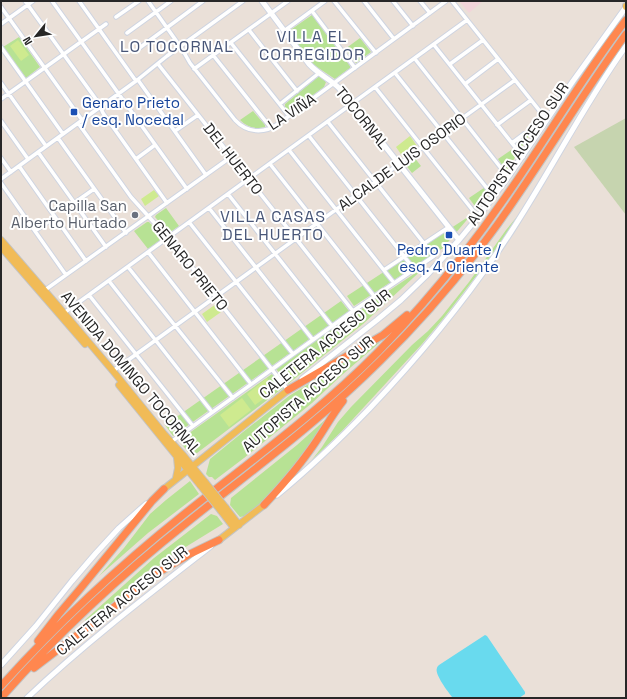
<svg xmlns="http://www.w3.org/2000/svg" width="627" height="699" font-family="'Space Grotesk',sans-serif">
<rect width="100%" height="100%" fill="#eae0d8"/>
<path fill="#f2d5da" d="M459,1H483L469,13Z"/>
<path fill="#b7e294" d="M312,15L350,66V68L335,79L314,65L289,33V31Z
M19,37L40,67L26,78L3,47Z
M360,38L371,52L356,63L345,49Z
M319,76L326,82L324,87L291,111H288L285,107V104Z
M253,111L265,125V127C256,130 247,127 240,120Z
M531,132L521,148L517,142Z
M514,148L518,153L506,171L498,159Z
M414,157L421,166L412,173L405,164Z
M503,175L477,209L469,198Z
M525,207L484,266L443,319L422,344L342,431L311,461L322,447L338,422L351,407L412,345L428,331L442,316L469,282L506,230Z
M166,208L179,226L169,233L155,217L156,215Z
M471,215L443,248L354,306L347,296Z
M147,222H149L162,236V239L148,249L134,231Z
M426,266L363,324L288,384L276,369L354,314Z
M341,301L349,311L173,436L165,425Z
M380,340L379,343L343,374L312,403L244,458L215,480L212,477H209L206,474L210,459L243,432L289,396Z
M272,374L283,388L197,453L188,452L180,442L185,436Z
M326,419L305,453L292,470L260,504L245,516L240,517L230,505L231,498L297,445Z
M190,481L199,494L148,533L99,576L124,548L150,514L166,500Z
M211,514L217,516L223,524L184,548L182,547L172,554L170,558L156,568H152L140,577L122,595L104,609L86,622L85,620L154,558Z"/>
<path fill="#c6d4af" d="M626,118V215L574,147Z"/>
<path fill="#ceea8f" d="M18,40L29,55L21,61L10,46Z
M410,136L417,146L403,157L396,147Z
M154,190L159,196L145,206L141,199Z
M216,304L221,312L207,322L202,314Z
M351,322H355L357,325V328L345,336H342L340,333V331Z
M334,337L338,341L326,351L322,346Z
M316,350L320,355L308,364L305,359Z
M298,364L302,369L290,378L287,374Z
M267,378L276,390L255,405L247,394Z
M242,398L251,410L229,427L220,415Z"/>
<path fill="#69daee" d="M485,635L487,636L525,692V694L519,698H453C449,693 434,674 437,668C437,667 438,666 439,665Z"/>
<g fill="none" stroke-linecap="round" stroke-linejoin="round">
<g stroke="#ced4e1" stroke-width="5.5">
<path id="street" d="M25,1L98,102L103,113L167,203
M52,1L187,189
M79,1L136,81
M148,1L182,49L190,63L235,120C247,133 264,134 278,124L446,1
M334,1L376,53
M364,1L394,39
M393,1L413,26
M420,1L430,13
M452,1L547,120
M1,7L82,120
M312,11L355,68
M116,17L139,1
M1,24L33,1
M249,30L297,91
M284,31L325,1
M127,33L171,1
M231,43L289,116
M434,45L523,157
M1,47L63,134
M138,49L203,1
M213,55L271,128
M415,59L508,177
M158,64L353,311
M450,64L483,40
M194,69L288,1
M395,73L494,197
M138,80L206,175
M1,83L46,146
M465,84L498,59
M375,87L478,217
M1,99L106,24
M280,104L319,73
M1,121L28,159
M78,123L131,197L177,248L288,390
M497,125L531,100
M175,131L198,115
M309,136L414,269
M58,138L126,233
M512,143L524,134
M289,150L394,283
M38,152L106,247
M1,158L11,172
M136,159L155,145
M270,164L374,296
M19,166L86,261
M1,179L136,81L167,56L243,1
M1,183L66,275
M228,194L332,326
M74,203L94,189
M209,208L313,340
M189,222L293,354
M35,231L55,217
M148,252L251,384
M128,267L233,398
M384,270L449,227
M109,281L212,412
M45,290L231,157
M89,295L193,426
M64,313L467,20
M113,371L515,80
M171,442L353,311L434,256L328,122"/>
</g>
<g stroke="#ced4e1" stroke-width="7">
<path id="secondary" d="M262,1L309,64C318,74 330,79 339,88L459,240
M302,379L377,320L401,300L427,275L459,240L478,217L508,177L573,81L626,7
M277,495C310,468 340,439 370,408C424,351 474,290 516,224C554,165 585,103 626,46
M1,665L36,626L72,581L96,553L119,528L146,504
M27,698C85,643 148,595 211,546"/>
</g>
<g stroke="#c3c3c3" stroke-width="8">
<path id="primary" d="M626,7V6
M1,240L64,313L113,371L164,434L183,455L205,482
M1,247L85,344
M119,385L200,485
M176,478L178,468L177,458
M164,489L288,390
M226,508L239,525
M221,511L234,528
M219,540L264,505"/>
</g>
<g stroke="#c3c3c3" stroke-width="9">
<path id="highway" d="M288,390L383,335L407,315
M264,505C280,488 296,470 310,450C322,434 331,416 343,401
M38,641L58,615L80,589L152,501L164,489
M34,668L161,571L190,554L219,540
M1,686C57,624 118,567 183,515C249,462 318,413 378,352C424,305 466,254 504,199C546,140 582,77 626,20
M1,698C58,633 122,574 189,521C254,469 321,420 380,361C423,319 462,273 497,225C542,162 581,96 626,34"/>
</g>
<use href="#street" stroke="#fff" stroke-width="3.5"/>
<use href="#secondary" stroke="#fff" stroke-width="5"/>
<use href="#primary" stroke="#f1bb57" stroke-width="6"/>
<use href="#highway" stroke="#ff874f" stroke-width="7"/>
<g stroke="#c3c3c3" stroke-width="8" stroke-linecap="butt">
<path id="primary-bridge" d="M205,482L226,508
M200,485L221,511"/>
</g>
<use href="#primary-bridge" stroke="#f1bb57" stroke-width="6"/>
</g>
<g fill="#1a4fb4" stroke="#fff" stroke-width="1.5">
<rect x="70" y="108" width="8" height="8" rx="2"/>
<rect x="445" y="231" width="8" height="8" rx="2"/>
</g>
<circle fill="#6b7280" stroke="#fff" stroke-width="1.5" cx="135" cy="215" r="4"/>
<g text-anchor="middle" stroke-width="4" stroke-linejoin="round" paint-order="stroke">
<g font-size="15" fill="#164399" stroke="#fff" text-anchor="start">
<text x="82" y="108">Genaro Prieto<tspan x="82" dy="17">/ esq. Nocedal</tspan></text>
<text x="449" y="255" text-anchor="middle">Pedro Duarte /<tspan x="449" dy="17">esq. 4 Oriente</tspan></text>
</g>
<g font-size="15" fill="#272727" stroke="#fff">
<text transform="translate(292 112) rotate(-33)" y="5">LA VIÑA</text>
<text transform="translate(362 118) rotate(51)" y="5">TOCORNAL</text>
<text transform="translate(518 154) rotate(-56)" y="5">AUTOPISTA ACCESO SUR</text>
<text transform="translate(233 159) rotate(52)" y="5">DEL HUERTO</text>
<text transform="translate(402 162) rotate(-36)" y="5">ALCALDE LUIS OSORIO</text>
<text transform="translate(190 266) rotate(51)" y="5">GENARO PRIETO</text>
<text transform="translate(325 344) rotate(-39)" y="5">CALETERA ACCESO SUR</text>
<text transform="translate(131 373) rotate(50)" y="5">AVENIDA DOMINGO TOCORNAL</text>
<text transform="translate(308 394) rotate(-41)" y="5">AUTOPISTA ACCESO SUR</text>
<text transform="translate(122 601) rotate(-39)" y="5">CALETERA ACCESO SUR</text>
</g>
<g font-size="15" fill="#5b616d" stroke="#fff" text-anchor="end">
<text x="127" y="211">Capilla San<tspan x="127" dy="17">Alberto Hurtado</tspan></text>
</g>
<g font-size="16" letter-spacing="1" fill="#485678" stroke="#fff">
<text x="312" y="42">VILLA EL<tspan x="312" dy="18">CORREGIDOR</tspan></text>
<text x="177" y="52">LO TOCORNAL</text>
<text x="273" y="222">VILLA CASAS<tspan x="273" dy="18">DEL HUERTO</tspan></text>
</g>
</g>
<rect width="627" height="699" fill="none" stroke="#272727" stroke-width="4"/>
<g transform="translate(36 36) rotate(240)" stroke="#ffffff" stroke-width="3" paint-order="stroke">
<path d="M0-3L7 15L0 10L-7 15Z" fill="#272727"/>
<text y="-6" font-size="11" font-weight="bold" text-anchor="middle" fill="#272727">N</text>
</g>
</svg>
